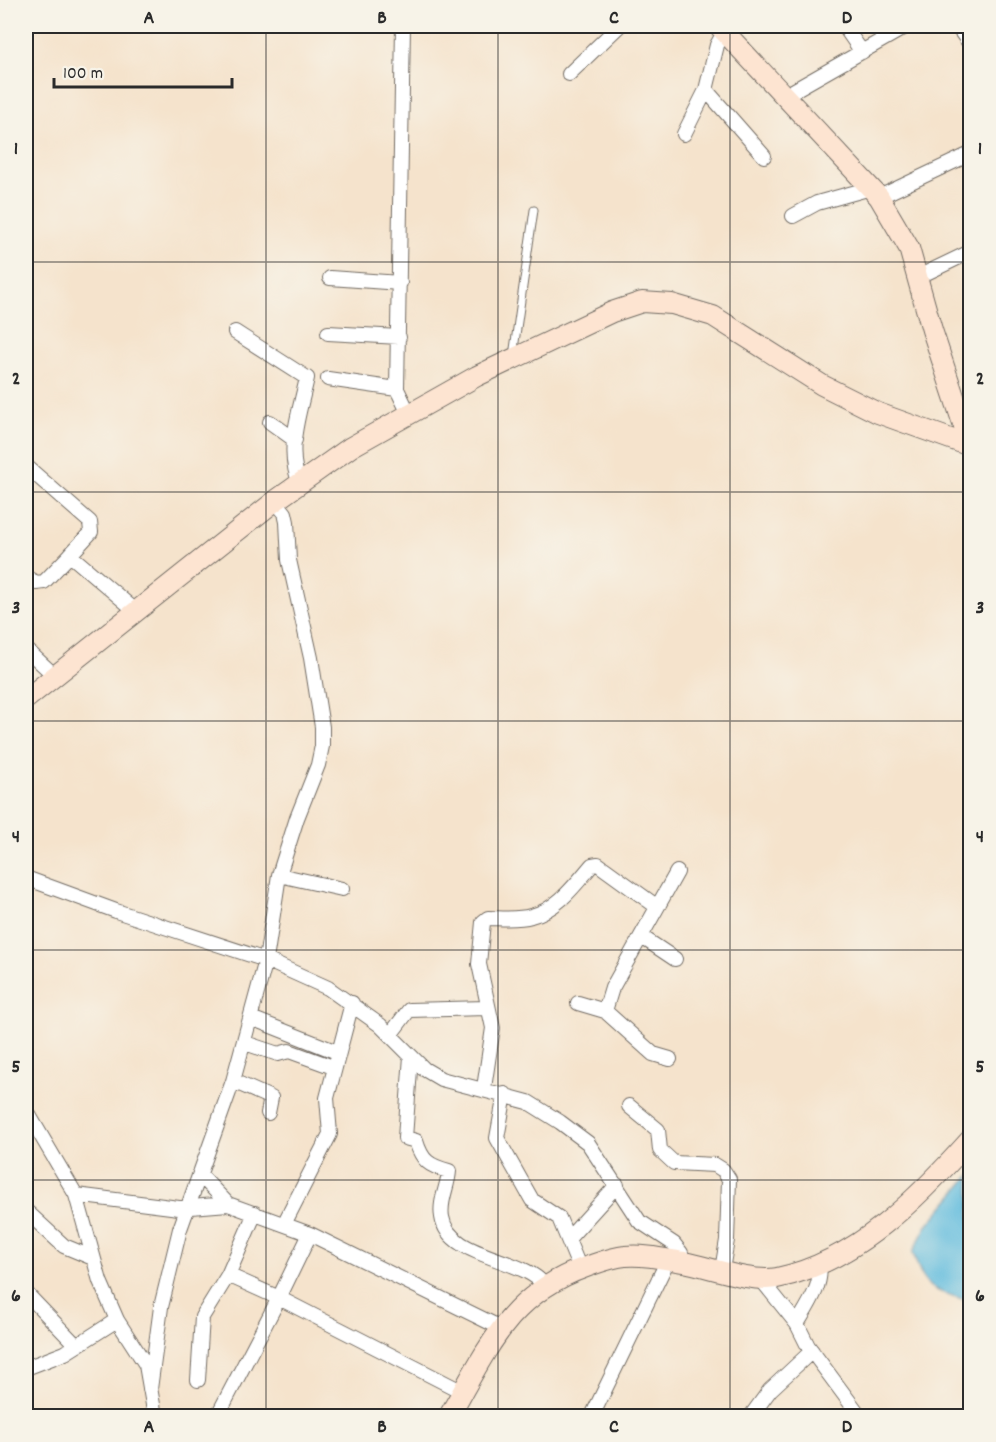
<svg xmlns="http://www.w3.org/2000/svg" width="996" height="1442" font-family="Dekko,sans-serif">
<rect width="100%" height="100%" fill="#f7f3e8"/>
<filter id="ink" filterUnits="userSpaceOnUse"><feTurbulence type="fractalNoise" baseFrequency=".0167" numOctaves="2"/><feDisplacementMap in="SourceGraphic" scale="12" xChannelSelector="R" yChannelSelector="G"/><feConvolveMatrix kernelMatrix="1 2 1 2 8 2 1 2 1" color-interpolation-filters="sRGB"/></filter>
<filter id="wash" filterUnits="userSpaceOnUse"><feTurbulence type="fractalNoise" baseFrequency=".008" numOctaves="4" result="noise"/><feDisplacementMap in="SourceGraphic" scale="24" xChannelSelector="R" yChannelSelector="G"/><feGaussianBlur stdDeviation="1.35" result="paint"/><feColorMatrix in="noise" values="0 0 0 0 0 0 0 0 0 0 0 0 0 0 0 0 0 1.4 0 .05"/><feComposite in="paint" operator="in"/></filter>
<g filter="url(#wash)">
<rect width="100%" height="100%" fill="#f5e3cc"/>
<path fill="#60bcde" stroke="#467484" stroke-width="1.5" d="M970,1175V1301C933,1290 925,1292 913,1252L926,1227Z"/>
</g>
<g filter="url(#ink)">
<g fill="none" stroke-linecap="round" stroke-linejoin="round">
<g stroke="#726b63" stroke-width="9">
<path id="lane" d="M513,356L534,210"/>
</g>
<g stroke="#726b63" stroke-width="16">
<path id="street" d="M403,26L397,389L410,416
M844,26L862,52
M957,26L970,44
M569,74L619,26
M706,90L764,156
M784,96L907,26
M684,134L706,90L717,45L725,31
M879,197L970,154
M793,216L817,203L871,188
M918,277L970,252
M330,278L400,283
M235,332L307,378C300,411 284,453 301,485
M328,333L399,337
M328,379L397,389
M270,422L295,440
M26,466L90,522L91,532L70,555
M26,577L36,583L44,582L70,555L137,612
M26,649L55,676
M279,875L342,889
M26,878L116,911L266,960L328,988L380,1025L424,1069L441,1079L528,1102L560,1122L588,1143L639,1221L674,1244L681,1253L680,1262
M642,937L675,959
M578,1003L605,1011
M251,1018L337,1052
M390,1035L409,1010L487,1008
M245,1043L278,1054L289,1051L333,1067
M411,1056L405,1138L416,1141C422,1161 429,1166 449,1171C448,1187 439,1201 442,1217C448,1259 525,1257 545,1286
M670,1059L653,1054L605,1011L612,988L677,872
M233,1081L271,1098L268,1113
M484,1088L493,1028L479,964L483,922L488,918C501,918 518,920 531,916C557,910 575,885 592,865L598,864L656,906
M505,1094L497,1138L532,1200L559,1218L580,1269
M629,1106L658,1130L660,1150L674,1163L715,1165L723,1170L729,1179L727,1240L722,1270
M26,1110L76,1195L179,1208L228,1204L310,1234L501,1328
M200,1175L228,1204
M76,1195L100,1281L117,1320L146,1365L155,1416
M26,1211L64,1246L93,1258
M284,1224L330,1134L327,1098L352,1003
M568,1239L617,1185
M819,1265C823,1285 807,1307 797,1324L808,1346L860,1416
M228,1275L279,1298L310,1234
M760,1278L797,1324
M26,1293L75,1344
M26,1368L65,1353L117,1320
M198,1380L202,1317L228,1275L255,1213
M150,1389L161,1307L180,1229L233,1081L266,960L279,875L297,818L318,765L322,746V727L311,658L289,560L287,522L285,513L275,501
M220,1411L279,1298L463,1392
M592,1416L668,1260
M751,1416L770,1390L812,1351"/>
</g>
<g stroke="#726b63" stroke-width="22">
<path id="secondary" d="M719,26L879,197L909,248L932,330L970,445
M26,699L275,501L351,447L477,376L612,312L642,302L672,304L713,316L822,385L878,413L970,446
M449,1416C487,1350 509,1294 586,1267C598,1263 612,1257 625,1256C644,1254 665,1259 684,1262C710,1267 751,1283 777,1278C856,1262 919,1197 970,1140"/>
</g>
<use href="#lane" stroke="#fff" stroke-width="7"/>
<use href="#street" stroke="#fff" stroke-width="14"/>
<use href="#secondary" stroke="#fde4d1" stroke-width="20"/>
</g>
</g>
<path fill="none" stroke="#2b2b2b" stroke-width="1.5" stroke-opacity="0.55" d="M266,26V1416M498,26V1416M730,26V1416M26,262H970M26,492H970M26,721H970M26,950H970M26,1180H970"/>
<rect width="996" height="1442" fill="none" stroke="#f7f3e8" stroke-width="66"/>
<path d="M54 78v9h178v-9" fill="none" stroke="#2b2b2b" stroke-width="3"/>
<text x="63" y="78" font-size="18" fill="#2b2b2b" stroke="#f7f3e8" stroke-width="4.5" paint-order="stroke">100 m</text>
<rect x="33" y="33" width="930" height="1376" fill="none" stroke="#2b2b2b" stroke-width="2"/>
<g font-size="20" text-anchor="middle" font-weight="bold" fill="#2b2b2b">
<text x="149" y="23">A</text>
<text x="382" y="23">B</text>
<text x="614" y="23">C</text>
<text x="847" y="23">D</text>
<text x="16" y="154">1</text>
<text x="980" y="154">1</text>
<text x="16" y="384">2</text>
<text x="980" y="384">2</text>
<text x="16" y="613">3</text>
<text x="980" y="613">3</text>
<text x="16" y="842">4</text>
<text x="980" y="842">4</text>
<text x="16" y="1072">5</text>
<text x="980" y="1072">5</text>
<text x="16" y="1301">6</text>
<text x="980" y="1301">6</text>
<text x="149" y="1432">A</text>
<text x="382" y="1432">B</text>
<text x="614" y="1432">C</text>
<text x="847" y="1432">D</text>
</g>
</svg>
